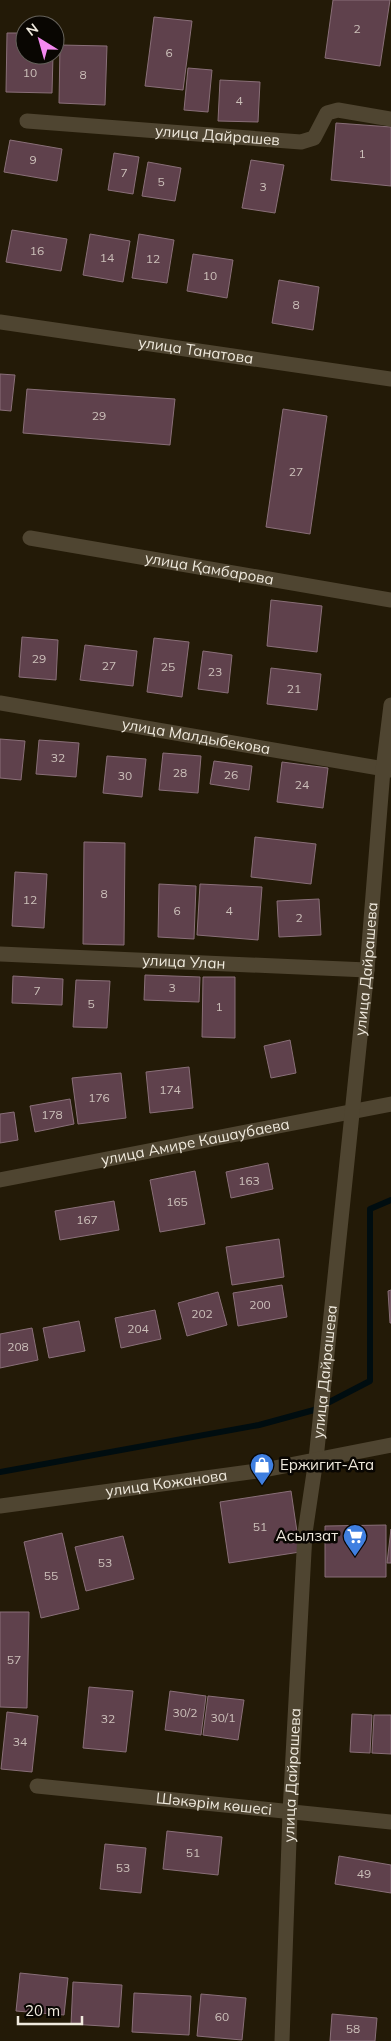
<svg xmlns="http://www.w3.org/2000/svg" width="391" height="2041" font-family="Mulish,sans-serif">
<rect width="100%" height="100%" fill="#231a07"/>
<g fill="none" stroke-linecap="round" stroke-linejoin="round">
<path stroke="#000d10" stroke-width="6" d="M0,1472L259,1425L314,1410L370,1381V1209L391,1200"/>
</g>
<path fill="#5f414c" stroke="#896f78" d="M333,0H390L380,66L325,58Z
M154,17L192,21L183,90L145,86Z
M7,33H25V55H53L52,93L6,92Z
M60,45L107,46L105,105L59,103Z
M188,68L212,70L208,112L184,110Z
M220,80L260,82L258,122L218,121Z
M336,123L391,127V186L331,180Z
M10,140L62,149L57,181L4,172Z
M114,153L139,157L133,194L108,190Z
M251,160L284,165L275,213L242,208Z
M148,162L181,168L175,201L142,196Z
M12,230L67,239L61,271L6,262Z
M90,234L130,241L123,282L83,275Z
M139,234L174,240L167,283L132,278Z
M193,254L233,260L227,298L187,291Z
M279,280L319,287L313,330L272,323Z
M0,374L15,375L11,411L0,410Z
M27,389L175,399L170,445L23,433Z
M283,409L327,416L310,534L266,527Z
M271,600L322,606L317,652L267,646Z
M22,637L58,640L56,680L19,677Z
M154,638L189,642L182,697L147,692Z
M85,645L137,651L133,686L80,680Z
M203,651L232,655L228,693L198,689Z
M271,668L321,674L317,710L267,704Z
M0,739L25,741L21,780L0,778Z
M39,740L79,743L76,777L36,774Z
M163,753L201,756L198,793L159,790Z
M107,756L146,759L142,797L103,793Z
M214,761L252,766L249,790L210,784Z
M282,762L328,768L323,808L277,802Z
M255,837L316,844L311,884L251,877Z
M84,842L125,843L124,945L83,944Z
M15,872L47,874L44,928L12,926Z
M159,884L196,886L194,939L158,937Z
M200,884L262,887L258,940L197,935Z
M319,899L321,935L279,937L277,901Z
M145,975L200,977L199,1002L144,1000Z
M13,976L63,979L62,1005L12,1003Z
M203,977H235V1038L202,1037Z
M76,980L110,981L107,1028L73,1027Z
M290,1040L296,1073L271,1078L264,1046Z
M189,1067L193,1108L150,1113L146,1072Z
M121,1073L126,1118L78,1124L72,1078Z
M70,1099L74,1124L35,1132L30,1106Z
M14,1112L18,1140L0,1143V1114Z
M268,1163L273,1189L231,1198L226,1172Z
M195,1171L205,1224L160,1232L150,1180Z
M114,1201L119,1230L60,1240L55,1211Z
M279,1239L284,1277L232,1285L226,1247Z
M282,1285L287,1317L238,1326L233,1293Z
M391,1290V1323H390L388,1291Z
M218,1292L227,1325L187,1336L178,1303Z
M155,1310L161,1339L121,1348L115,1318Z
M79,1321L85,1351L49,1358L43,1328Z
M32,1328L38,1360L0,1368V1334Z
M291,1491L300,1552L229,1563L220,1502Z
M386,1525V1577H325V1526Z
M391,1529V1563H387Z
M62,1533L79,1609L41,1618L24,1542Z
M123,1536L134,1579L86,1591L75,1547Z
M0,1612H29L27,1708L0,1707Z
M89,1687L133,1691L126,1752L83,1748Z
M170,1691L206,1696L201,1735L165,1730Z
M208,1696L244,1700L238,1740L203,1735Z
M7,1712L38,1716L32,1772L1,1769Z
M352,1714L372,1715L370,1753L350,1752Z
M374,1715H391V1754L372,1753Z
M167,1831L222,1837L218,1875L163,1869Z
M105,1844L146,1848L141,1893L100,1889Z
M339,1856L391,1865V1893L335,1884Z
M20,1973L68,1978L64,2015L16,2011Z
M73,1982L122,1985L119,2027L71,2024Z
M134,1993L191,1996L189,2035L132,2032Z
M201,1994L246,1998L242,2040L197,2036Z
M332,2014L377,2018L375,2041H330Z"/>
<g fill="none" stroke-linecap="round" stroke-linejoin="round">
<g stroke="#4f4531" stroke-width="15">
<path id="s1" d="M27,121L301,142L314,138L327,113L338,110L391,119"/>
<path id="s2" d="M0,322L391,379"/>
<path id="s3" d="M30,538L391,600"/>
<path id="s4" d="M0,703L391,770"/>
<path id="s5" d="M0,954L367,970"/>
<path id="s6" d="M0,1180L391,1104"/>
<path id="s7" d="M37,1786L391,1822"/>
<path id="s8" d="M282,2041L290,1812L305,1533L316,1459L367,970L383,770L391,705"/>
</g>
<path stroke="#4f4531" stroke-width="15" id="s9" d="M0,1506L264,1470L391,1445"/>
</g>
<defs>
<g id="shop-pin" transform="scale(1.25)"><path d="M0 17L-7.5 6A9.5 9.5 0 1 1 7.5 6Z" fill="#3f7fe0" stroke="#090602"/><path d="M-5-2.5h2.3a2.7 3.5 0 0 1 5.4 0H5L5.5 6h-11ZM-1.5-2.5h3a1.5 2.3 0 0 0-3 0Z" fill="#fff"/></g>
<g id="supermarket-pin" transform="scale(1.25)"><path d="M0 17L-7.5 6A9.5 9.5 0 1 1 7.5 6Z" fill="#3f7fe0" stroke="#090602"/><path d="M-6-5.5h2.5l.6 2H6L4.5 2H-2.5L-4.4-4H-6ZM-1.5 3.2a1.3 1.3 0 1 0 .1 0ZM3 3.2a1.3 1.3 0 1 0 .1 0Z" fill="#fff"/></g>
</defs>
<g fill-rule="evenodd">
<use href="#shop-pin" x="262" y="1465"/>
<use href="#supermarket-pin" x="355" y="1536"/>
</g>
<g text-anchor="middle" stroke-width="5" stroke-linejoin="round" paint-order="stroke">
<g font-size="12" fill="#ccc0ba">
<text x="357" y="33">2</text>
<text x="169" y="57">6</text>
<text x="30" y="77">10</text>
<text x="83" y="79">8</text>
<text x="239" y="105">4</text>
<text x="362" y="158">1</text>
<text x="33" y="164">9</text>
<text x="124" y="177">7</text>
<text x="161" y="186">5</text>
<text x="263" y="191">3</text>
<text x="37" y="255">16</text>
<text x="107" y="262">14</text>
<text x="153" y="263">12</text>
<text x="210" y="280">10</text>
<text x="296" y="309">8</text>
<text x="99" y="420">29</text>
<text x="296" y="476">27</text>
<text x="39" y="663">29</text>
<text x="109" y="670">27</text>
<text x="168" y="671">25</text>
<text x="215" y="676">23</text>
<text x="294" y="693">21</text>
<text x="58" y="762">32</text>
<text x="180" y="777">28</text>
<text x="231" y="779">26</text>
<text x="125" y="780">30</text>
<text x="302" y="789">24</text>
<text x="104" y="898">8</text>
<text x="30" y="904">12</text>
<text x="177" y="915">6</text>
<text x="229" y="915">4</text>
<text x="299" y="922">2</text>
<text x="172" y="992">3</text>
<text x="37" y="995">7</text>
<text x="91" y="1008">5</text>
<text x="219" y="1011">1</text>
<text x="170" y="1094">174</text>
<text x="99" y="1102">176</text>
<text x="52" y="1119">178</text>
<text x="249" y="1185">163</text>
<text x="177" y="1206">165</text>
<text x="87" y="1224">167</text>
<text x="260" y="1309">200</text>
<text x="202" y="1318">202</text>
<text x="138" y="1333">204</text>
<text x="18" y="1351">208</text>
<text x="260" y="1531">51</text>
<text x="105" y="1567">53</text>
<text x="51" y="1580">55</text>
<text x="14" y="1664">57</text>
<text x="185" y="1717">30/2</text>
<text x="223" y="1722">30/1</text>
<text x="108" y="1723">32</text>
<text x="20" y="1746">34</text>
<text x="193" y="1857">51</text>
<text x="123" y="1872">53</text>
<text x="364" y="1878">49</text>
<text x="222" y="2021">60</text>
<text x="353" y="2033">58</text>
</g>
<g font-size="15" fill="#f0eade" stroke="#090602">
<text dy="5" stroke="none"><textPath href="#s1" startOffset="191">улица Дайрашев</textPath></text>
<text dy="5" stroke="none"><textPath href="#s2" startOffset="198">улица Танатова</textPath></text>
<text dy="5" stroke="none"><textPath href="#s3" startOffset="182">улица Қамбарова</textPath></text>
<text dy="5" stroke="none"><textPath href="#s4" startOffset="199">улица Малдыбекова</textPath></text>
<text dy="5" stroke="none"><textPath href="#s5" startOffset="184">улица Улан</textPath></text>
<text dy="5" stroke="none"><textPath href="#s8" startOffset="1076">улица Дайрашева</textPath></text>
<text dy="5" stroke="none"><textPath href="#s6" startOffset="199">улица Амире Кашаубаева</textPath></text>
<text dy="5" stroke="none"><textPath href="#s8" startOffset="671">улица Дайрашева</textPath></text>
<text dy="5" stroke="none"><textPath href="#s9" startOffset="168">улица Кожанова</textPath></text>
<text dy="5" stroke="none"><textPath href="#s8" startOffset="266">улица Дайрашева</textPath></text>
<text dy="5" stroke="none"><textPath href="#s7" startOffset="178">Шәкәрім көшесі</textPath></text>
</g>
<g font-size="15" fill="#f0eade" stroke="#090602" text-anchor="start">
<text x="280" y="1470">Ержигит-Ата</text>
<text x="338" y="1541" text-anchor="end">Асылзат</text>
</g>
</g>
<g transform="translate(40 40) rotate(323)"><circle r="24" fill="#090602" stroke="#65615a"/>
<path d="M0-4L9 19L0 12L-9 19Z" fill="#f489f0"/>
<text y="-8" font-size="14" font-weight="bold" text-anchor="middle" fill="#f0eade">N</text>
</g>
<path d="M18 2016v8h64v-8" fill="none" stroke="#f0eade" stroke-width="2.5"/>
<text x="25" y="2016" font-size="15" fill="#f0eade" stroke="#090602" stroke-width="4" paint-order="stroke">20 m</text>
</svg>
